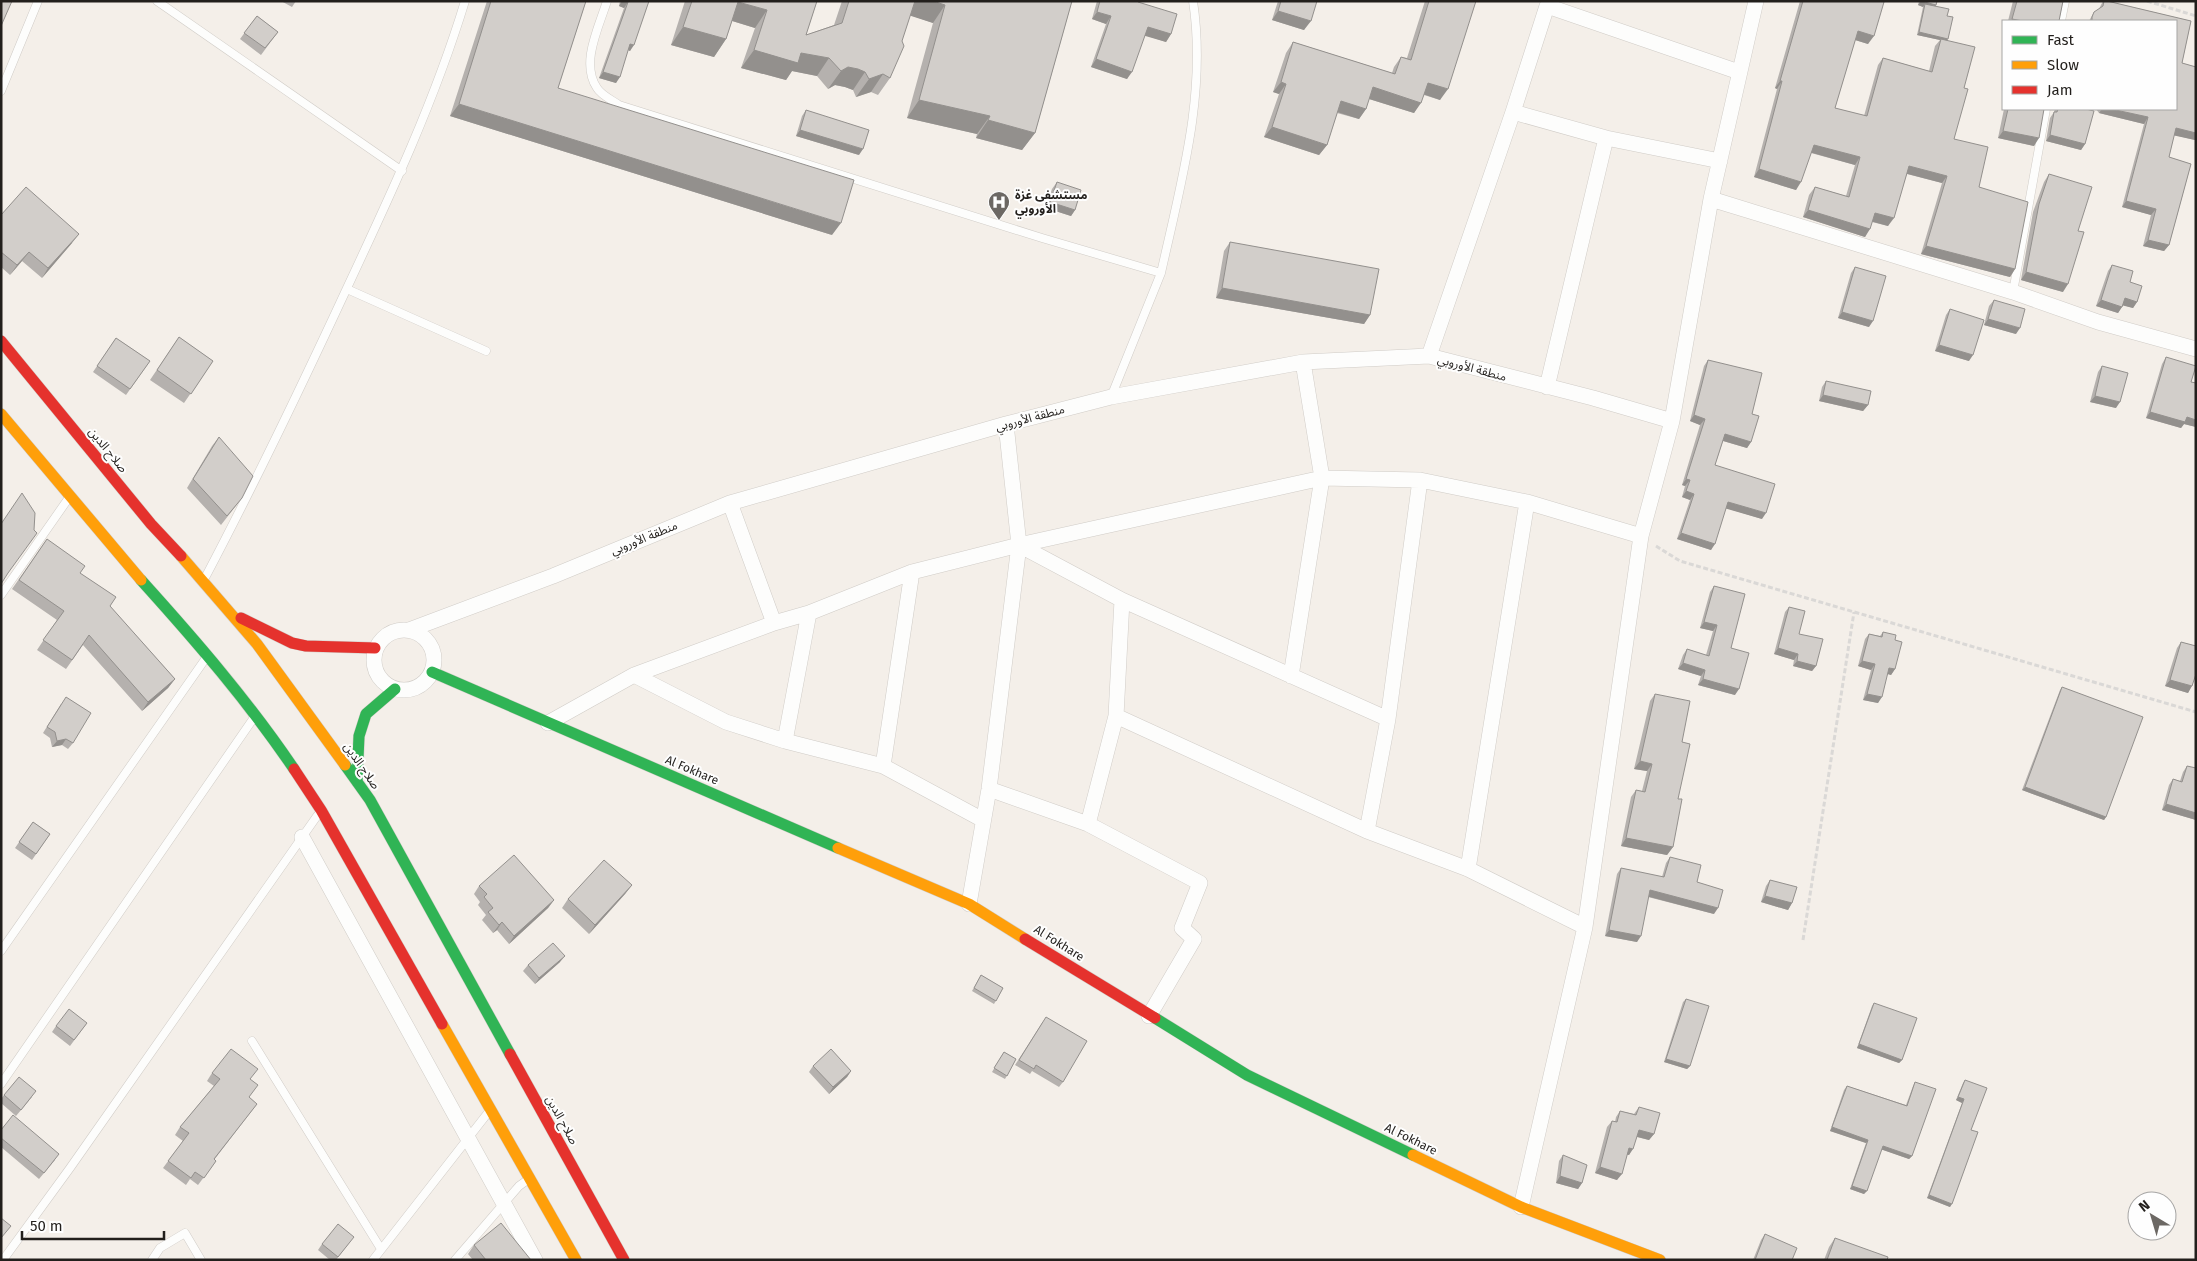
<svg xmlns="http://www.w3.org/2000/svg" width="2197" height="1261" font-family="'Fira Sans','Noto Sans Arabic',sans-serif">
<rect width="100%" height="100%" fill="#f4efe9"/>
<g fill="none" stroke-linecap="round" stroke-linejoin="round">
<g stroke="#d0ccc7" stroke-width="9">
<path id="lane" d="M157,1L402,171
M607,1C599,27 580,63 597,88C601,95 612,100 619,105L1042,238L1161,273L1111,397
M2061,21L2065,1
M1,91L38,1
M1161,273C1181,183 1207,93 1193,1
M347,289L486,351
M2013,292L2046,109
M206,576C256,481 302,385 347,288C391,194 435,100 465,1
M1,595L68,499
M1,951L206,658
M252,1041L381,1249
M1,1084L253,719
M3,1260L70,1168L317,816
M152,1260L160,1248L185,1233L201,1260
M373,1260L487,1114
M455,1260L519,1186L526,1181"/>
</g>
<g stroke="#d0ccc7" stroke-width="16">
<path id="street" d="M1513,112L1606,138L1720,161
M1711,199L2013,292L2098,322L2196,349
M1429,356L1513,112L1547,6L1739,72
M1547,387L1606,138
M1006,424L1019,545L1122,600L1388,719
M730,503L774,623
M374 660a30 30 0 1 1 60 0a30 30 0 1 1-60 0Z
M409,630L553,576L730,503L1006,424L1111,397L1303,362L1429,356L1593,398L1672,421
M634,675L726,722L785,741L883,766L983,820
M1291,676L1322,478L1303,362
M1116,716L1122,600
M548,723L634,675L774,623L809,613L912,572L1019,545L1322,478L1420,480L1527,502L1641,536
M785,741L809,613
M883,766L912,572
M989,789L1088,824L1200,883L1182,928L1194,939L1149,1016
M1088,824L1116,716L1367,831L1468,869L1585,927
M1367,831L1388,719L1420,480
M302,837L535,1260
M1468,869L1527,502
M969,904L989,789L1019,545
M1521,1207L1585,927L1641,536L1672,421L1711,199L1756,1"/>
</g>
<g stroke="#d0ccc7" stroke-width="12">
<path id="fast" d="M141,580C196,641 248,701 294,769
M432,672L838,848
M345,765L370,800L510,1054
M357,782L359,736L366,714L395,689
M1155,1018L1247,1075L1413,1155"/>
</g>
<g stroke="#d0ccc7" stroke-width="12">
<path id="slow" d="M1,414L141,580
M181,556L257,644L345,765
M838,848L969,904L1025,939
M442,1024L576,1260
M1413,1155L1521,1207L1660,1260"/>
</g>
<g stroke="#d0ccc7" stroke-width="12">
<path id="jam" d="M1,341L151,524L181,556
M241,618L292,643L306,646L375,648
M294,769L321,810L442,1024
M1025,939L1155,1018
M510,1054L624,1260"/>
</g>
<path stroke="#dad8d6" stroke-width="3" stroke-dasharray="5 2.5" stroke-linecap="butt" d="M2147,1L2196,16
M1656,546L1680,561L2196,712
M1803,940L1854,612"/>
<use href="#lane" stroke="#fdfdfc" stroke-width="8"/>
<use href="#street" stroke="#fdfdfc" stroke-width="15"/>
<use href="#fast" stroke="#30b455" stroke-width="11"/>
<use href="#slow" stroke="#ff9f0a" stroke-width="11"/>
<use href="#jam" stroke="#e5322d" stroke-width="11"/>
</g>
<path fill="#b5b1ae" d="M281,1H296L292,7Z
M487,1H586L558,88L832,235L450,116Z
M620,1H649L630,51L628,50L616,83L599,78L624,8L619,6Z
M685,1H817L806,35L834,25L842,1H1072L1035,133L1022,150L976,138L977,134L907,118L933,23L910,15L890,78L878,95L871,92L856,97L853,90L845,87L835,85L828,89L817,76L792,71L786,80L741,68L755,28L732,21L726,39L714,57L671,45Z
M1097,1H1139L1138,2L1171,34L1166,42L1145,35L1127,79L1091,67L1106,24L1092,19Z
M1278,1H1317L1304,30L1272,20Z
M1425,1H1476L1440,100L1424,95L1414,113L1369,99L1366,109L1359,119L1337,113L1327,145L1319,155L1264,137L1279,94L1273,92L1286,53L1293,42L1392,73L1394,67L1401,57L1407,58Z
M1800,1H1882L1868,44L1855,40L1835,108L1864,116L1878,65L1883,58L1929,71L1935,46L1940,40L1917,35L1923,7L1918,5L1919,1H1937L1936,6L1947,16V40L1964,88L1954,139L1979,187L2015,269L2010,277L1921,254L1942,183L1907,174L1888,226L1872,222L1865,237L1803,217L1809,195L1815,187L1846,196L1855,165L1811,153L1796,190L1754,177L1777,89L1775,88Z
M2013,1H2063L2059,21H2008Z
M2103,1H2107L2191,21L2182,63L2196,67V139L2195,140L2174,135L2169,157L2191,164L2169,245L2164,251L2143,246L2151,215L2122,207L2144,124L2099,113L2096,109H2176V21H2089L2094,12L2099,9Z
M257,16L278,32L261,55L240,39Z
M2004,109H2044L2034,146L1998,138Z
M2055,109H2086L2085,144L2081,150L2046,141L2050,118L2054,112Z
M806,110L859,155L796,136L802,116Z
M2049,174L2063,292L2021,280L2033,212L2044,182Z
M1057,182L1075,210L1071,216L1046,208L1052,189Z
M1,215L72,243L42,278L22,261L10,275L1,267Z
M1230,242L1370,315L1364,324L1216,298L1224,251Z
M2112,265L2130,282L2137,302L2133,308L2123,305L2118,313L2096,306L2108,271Z
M1855,267L1869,327L1838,318L1851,273Z
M1994,300L2016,334L1984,325L1989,306Z
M1950,309L1969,361L1935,351L1946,315Z
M179,337L213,361L184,403L150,380Z
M116,338L150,361L126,395L93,372Z
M2166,357L2191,382L2196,383V427L2184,424L2181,428L2146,418L2162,364Z
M1708,360L1752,414L1751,442L1747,448L1723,441L1715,465L1762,519L1726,508L1711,550L1677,539L1690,500L1682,497L1685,486L1682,485L1700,425L1690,421L1704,366Z
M2102,366L2116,408L2090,402L2098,372Z
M1826,381L1868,405L1863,411L1819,401L1822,387Z
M219,437L242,498L221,525L187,488L212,446Z
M47,539L80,573L175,679L168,688L142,711L83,645L66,669L37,650L57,620L12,589Z
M1714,586L1731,648L1735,695L1698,685L1701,676L1678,669L1683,655L1687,649L1706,655L1713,631L1700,628L1710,592Z
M1789,607L1799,634L1816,666L1812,671L1793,666L1794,660L1774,654L1785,612Z
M1883,632L1895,640V669L1891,675L1887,674L1878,703L1863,700L1871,670L1858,666L1865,639L1869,634L1880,636Z
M2181,642L2196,646V678H2195L2188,693L2165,686L2177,648Z
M2062,687L2106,817L2104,820L2022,790L2060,690Z
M1655,694L1682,742L1678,799L1673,847L1667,855L1621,846L1631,797L1636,790L1642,791L1647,771L1634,769L1650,701Z
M61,704L73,743L68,749L62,745L52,747L50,738L43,733Z
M2187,766L2196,768V820L2162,810L2169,785L2173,779L2180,781L2183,772Z
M33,822L50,834L32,860L15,848Z
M1670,857L1697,882L1714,914L1648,897L1637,942L1605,936L1617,874L1621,868L1662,877L1666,863Z
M1770,880L1792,903L1788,910L1761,902L1766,886Z
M632,885L625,894L589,934L562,908L568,899Z
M479,886L554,900L548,908L509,944L497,930L493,933L482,920L486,915L478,905L480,902L474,894Z
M560,962L535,984L523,971L528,965Z
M981,975L1003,988L994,1004L972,991Z
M1686,999L1690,1066L1687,1069L1664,1062L1683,1002Z
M1874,1003L1902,1060L1899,1063L1857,1048L1872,1006Z
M87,1023L70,1046L52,1032L56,1026Z
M1042,1023L1063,1082L1059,1087L1032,1071L1030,1074L1015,1065Z
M1004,1052L1016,1059L1005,1079L992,1072Z
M813,1066L851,1071L847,1077L829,1094L809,1072Z
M212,1073L250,1080L249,1097L257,1104L214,1160L216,1161L198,1185L190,1179L186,1185L163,1168L183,1141L175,1135L180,1127L214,1086L207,1081Z
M1965,1080L1971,1130L1950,1207L1927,1198L1962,1103L1956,1100L1963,1083Z
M1915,1082L1912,1156L1909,1159L1881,1149L1864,1194L1850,1189L1866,1143L1830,1131L1844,1090L1847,1086L1906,1105L1913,1086Z
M4,1095L32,1097L16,1116L1,1103V1099Z
M1639,1107L1654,1134L1649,1140L1637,1137L1629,1155H1627L1617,1180L1595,1173L1607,1127L1612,1121L1615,1122L1616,1117L1620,1111L1634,1114Z
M1,1130L55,1160L39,1179L1,1147Z
M1563,1155L1582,1183L1578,1189L1556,1183L1559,1161Z
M1765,1234L1792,1260H1753L1761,1240Z
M1835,1238L1887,1260H1824L1829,1247Z
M349,1243L336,1260H330L318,1250L322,1244Z
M474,1245L531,1260H473L468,1254Z"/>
<path fill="#93908d" d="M622,1L628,2L624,8L619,6Z
M914,1H933L945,5L933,23L905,14Z
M1921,1L1936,5L1934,9L1925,4L1923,7L1918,5Z
M738,2L767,10L755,28L726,19Z
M1278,11L1311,21L1304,30L1272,20Z
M1097,12L1111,16L1106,24L1092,19Z
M2012,19L2023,21H2011Z
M683,27L726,39L714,57L671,45Z
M1148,27L1171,34L1166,42L1142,35Z
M1858,31L1874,36L1868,44L1852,39Z
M1919,32L1948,39L1946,42L1941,39L1940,40L1917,35Z
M630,44L634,45L630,51L626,49Z
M754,50L801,53L829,58L817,76L792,71L786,80L741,68Z
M1096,59L1132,72L1127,79L1091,67Z
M848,67L858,69L865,72L853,90L845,87L835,85L828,89L841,71Z
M603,72L620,77L616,83L599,78Z
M883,74L871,92L856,97L869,79Z
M1780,81H1782L1777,89L1775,88Z
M1281,82L1286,84L1279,94L1273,92Z
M1428,83L1448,89L1440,100L1420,93Z
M1373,87L1421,103L1414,113L1366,98Z
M919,100L990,116L977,134L907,118Z
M1341,101L1366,109L1359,119L1334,111Z
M459,104L841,223L832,235L450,116Z
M2102,109H2111L2148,117L2144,124L2099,113Z
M988,120L1035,133L1022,150L976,138Z
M1272,127L1327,145L1319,155L1264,137Z
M2176,128L2196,133V139L2195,140L2172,135Z
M800,130L863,149L859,155L796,136Z
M2003,131L2039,138L2034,146L1998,138Z
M2050,135L2085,144L2081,150L2046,141Z
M1814,145L1860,157L1855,165L1809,152Z
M1909,166L1947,176L1942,183L1904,173Z
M1759,169L1801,182L1796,190L1754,177Z
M2126,201L2156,209L2151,215L2122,207Z
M1050,202L1075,210L1071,216L1046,208Z
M1808,210L1870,229L1865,237L1803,217Z
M1875,213L1894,218L1888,226L1870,221Z
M79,234L72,243L42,278L48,268Z
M2148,240L2169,245L2164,251L2143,246Z
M1926,246L2015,269L2010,277L1921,254Z
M29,252L22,261L10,275L17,265Z
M2026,272L2068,284L2063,292L2021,280Z
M1222,288L1370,315L1364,324L1216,298Z
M2125,298L2137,302L2133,308L2121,305Z
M2101,300L2122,307L2118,313L2096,306Z
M1842,312L1873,321L1869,327L1838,318Z
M1988,319L2020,328L2016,334L1984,325Z
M1939,345L1973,355L1969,361L1935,351Z
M1823,395L1868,405L1863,411L1819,401Z
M2095,396L2120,402L2116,408L2090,402Z
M2150,412L2187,417L2196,420V427L2184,424L2181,428L2146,418Z
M1694,415L1705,419L1700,425L1690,421Z
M1725,434L1751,442L1747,448L1720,440Z
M1686,479L1690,480L1685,486L1682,485Z
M1686,491L1694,494L1690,500L1682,497Z
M1728,502L1766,513L1762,519L1724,508Z
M1681,533L1715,544L1711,550L1677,539Z
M1704,622L1717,625L1713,631L1700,628Z
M1778,648L1798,654L1794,660L1774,654Z
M1797,661L1816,666L1812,671L1793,666Z
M1862,661L1875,664L1871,670L1858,666Z
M1683,663L1705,670L1701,676L1678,669Z
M1889,668L1895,669L1891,675L1885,673Z
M175,679L168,688L142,711L148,702Z
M1703,679L1739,689L1735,695L1698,685Z
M2170,680L2192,686L2188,693L2165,686Z
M1867,694L1882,697L1878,703L1863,700Z
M66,739L62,745L52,747L57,741Z
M1640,761L1652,764L1647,771L1634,769Z
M2025,787L2106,817L2104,820L2022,790Z
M2166,804L2196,813V820L2162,810Z
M1626,838L1673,847L1667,855L1621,846Z
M632,885L625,894L589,934L595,925Z
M1650,890L1718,908L1714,914L1646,896Z
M1765,896L1792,903L1788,910L1761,902Z
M554,900L548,908L509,944L514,936Z
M502,922L497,930L493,933L499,925Z
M1609,930L1641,936L1637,942L1605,936Z
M565,956L560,962L535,984L539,978Z
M1859,1044L1902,1060L1899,1063L1857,1048Z
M1666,1059L1690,1066L1687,1069L1664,1062Z
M851,1071L847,1077L829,1094L833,1087Z
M1958,1097L1964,1099L1962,1103L1956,1100Z
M1832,1127L1868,1140L1866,1143L1830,1131Z
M1639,1130L1654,1134L1649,1140L1634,1136Z
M1883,1146L1912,1156L1909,1159L1880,1149Z
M1629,1148L1633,1149L1629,1155L1625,1154Z
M1600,1167L1622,1174L1617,1180L1595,1173Z
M1560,1176L1582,1183L1578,1189L1556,1183Z
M1852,1186L1867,1191L1864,1194L1850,1189Z
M1929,1195L1952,1204L1950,1207L1927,1198Z"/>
<path fill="#d2ceca" stroke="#93908d" d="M1,1H12L1,26Z
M491,1H586L558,88L854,180L841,223L459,104Z
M626,1H649L634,45L630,44L620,77L603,72L628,2Z
M692,1H817L806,35L842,23L849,1H915L902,41L904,46L890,78L883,74L869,79L865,72L858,69L848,67L841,71L829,58L801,53L798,63L754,50L767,10L738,2L726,39L683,27Z
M933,1H1072L1035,133L988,120L990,116L919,100L945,5Z
M1100,1H1139L1138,2L1177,14L1171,34L1148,27L1132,72L1096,59L1111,16L1097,12Z
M1281,1H1317L1311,21L1278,11Z
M1429,1H1476L1448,89L1428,83L1421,103L1373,87L1366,109L1341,101L1327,145L1272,127L1286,84L1281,82L1293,42L1395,74L1401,57L1411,60Z
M1803,1H1882L1884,2L1874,36L1858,31L1835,108L1867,116L1883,58L1932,72L1941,39L1975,47L1964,88L1968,89L1954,139L1988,147L1979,187L2028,202L2015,269L1926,246L1947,176L1909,166L1894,218L1875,213L1870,229L1808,210L1815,187L1849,197L1860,157L1814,145L1801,182L1759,169L1782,81H1780Z
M1921,1H1937L1936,5Z
M2017,1H2063L2059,21H2023L2012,19Z
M2104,1H2107L2191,21L2182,63L2196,67V133L2176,128L2169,157L2191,164L2169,245L2148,240L2156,209L2126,201L2148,117L2111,109H2176V21H2092V17L2094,12L2103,6Z
M1925,4L1949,9L1947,16L1953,17L1948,39L1919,32Z
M257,16L278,32L265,48L244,33Z
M2008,109H2044L2039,138L2003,131Z
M2058,109H2086L2094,111L2085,144L2050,135L2054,112H2057Z
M806,110L869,130L863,149L800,130Z
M2049,174L2092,187L2078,231L2084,232L2068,284L2026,272L2039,204Z
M1057,182L1081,190L1075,210L1050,202Z
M26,187L79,234L48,268L29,252L17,265L1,252V215Z
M1230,242L1379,269L1370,315L1222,288Z
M2112,265L2133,271L2130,282L2142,286L2137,302L2125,298L2122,307L2101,300Z
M1855,267L1886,276L1873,321L1842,312Z
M1994,300L2025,309L2020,328L1988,319Z
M1950,309L1984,320L1973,355L1939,345Z
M179,337L213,361L191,394L157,370Z
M116,338L150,361L130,389L97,366Z
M2166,357L2196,366L2191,382L2196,383V420L2187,417L2185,422L2150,412Z
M1708,360L1762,373L1752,414L1759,416L1751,442L1725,434L1715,465L1775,484L1766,513L1728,502L1715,544L1681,533L1694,494L1686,491L1690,480L1686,479L1705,419L1694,415Z
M2102,366L2128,373L2120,402L2095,396Z
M1826,381L1871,391L1868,405L1823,395Z
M219,437L253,476L242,498L227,516L193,479Z
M22,493L35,513L34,530L37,533L8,573L1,584V524Z
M47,539L85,566L80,573L116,597L110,606L175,679L148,702L89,635L72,660L43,640L64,611L19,580Z
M1714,586L1745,594L1731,648L1749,653L1739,689L1703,679L1705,670L1683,663L1687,649L1709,656L1717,625L1704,622Z
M1789,607L1805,611L1799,634L1823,639L1816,666L1797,661L1798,654L1778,648Z
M1883,632L1896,635L1895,640L1902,642L1895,669L1889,668L1882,697L1867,694L1875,664L1862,661L1869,634L1882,637Z
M2181,642L2196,646V674L2192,686L2170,680Z
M2062,687L2143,717L2106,817L2025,787Z
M1655,694L1690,701L1682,742L1690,744L1678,799H1682L1673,847L1626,838L1636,790L1645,792L1652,764L1640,761Z
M66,697L91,713L73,743L66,739L57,741L55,732L47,727Z
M2187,766L2196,768V813L2166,804L2173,779L2182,782Z
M33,822L50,834L36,854L19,842Z
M514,855L554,900L514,936L502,922L499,925L488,912L493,908L484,897L487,894L479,886Z
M1670,857L1701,865L1697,882L1723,890L1718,908L1650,890L1641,936L1609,930L1621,868L1664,877Z
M604,860L632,885L595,925L568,899Z
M1770,880L1797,887L1792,903L1765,896Z
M553,943L565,956L539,978L528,965Z
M981,975L1003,988L996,1001L974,988Z
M1686,999L1709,1006L1690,1066L1666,1059Z
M1874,1003L1917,1018L1902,1060L1859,1044Z
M69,1009L87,1023L74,1040L56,1026Z
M1046,1017L1087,1041L1063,1082L1036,1065L1034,1069L1019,1060Z
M231,1049L258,1069L250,1079L258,1085L249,1097L257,1104L214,1159L216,1161L204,1178L195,1172L191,1178L168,1161L189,1133L180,1127L220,1079L212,1073Z
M831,1049L851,1071L833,1087L813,1066Z
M1004,1052L1016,1059L1007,1076L994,1068Z
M19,1077L36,1091L21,1110L4,1095Z
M1965,1080L1987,1088L1971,1130L1978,1132L1952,1204L1929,1195L1964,1099L1958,1097Z
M1915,1082L1936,1089L1912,1156L1883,1146L1867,1191L1852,1186L1868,1140L1832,1127L1847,1086L1907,1106Z
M1639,1107L1660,1113L1654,1134L1639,1130L1633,1149L1629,1148L1622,1174L1600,1167L1612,1121L1617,1122L1620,1111L1636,1115Z
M13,1115L59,1154L44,1173L1,1138V1130Z
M1563,1155L1587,1165L1582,1183L1560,1176Z
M1,1218L11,1226L1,1238Z
M501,1223L531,1260H486L474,1245Z
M338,1224L354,1237L338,1257L322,1244Z
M1765,1234L1797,1248L1792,1260H1755Z
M1835,1238L1888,1257L1887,1260H1827Z"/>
<defs>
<g id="hospital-pin" transform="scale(1.125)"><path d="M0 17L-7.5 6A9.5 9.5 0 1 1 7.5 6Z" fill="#6c6864" stroke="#fefefe"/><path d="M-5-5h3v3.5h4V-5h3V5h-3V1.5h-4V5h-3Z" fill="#fff"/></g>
</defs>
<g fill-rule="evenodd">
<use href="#hospital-pin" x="999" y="202"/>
</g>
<g text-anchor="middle" stroke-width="4" stroke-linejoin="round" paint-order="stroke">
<g font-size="12" font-weight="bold" fill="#221f1c" stroke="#fefefe" text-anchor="start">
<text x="1015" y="199">مستشفى غزة<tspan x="1015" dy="14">الأوروبي</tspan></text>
</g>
<g font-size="12" fill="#221f1c" stroke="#fefefe">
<text transform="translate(1472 368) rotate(15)" y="4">منطقة الأوروبي</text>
<text transform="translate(1030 418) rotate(-15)" y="4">منطقة الأوروبي</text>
<text transform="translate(108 450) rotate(51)" y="4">صلاح الدين</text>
<text transform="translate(644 538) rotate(-22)" y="4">منطقة الأوروبي</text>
<text transform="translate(362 766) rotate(55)" y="4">صلاح الدين</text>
<text transform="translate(692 770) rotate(23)" y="4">Al Fokhare</text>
<text transform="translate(1059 943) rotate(32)" y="4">Al Fokhare</text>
<text transform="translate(562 1120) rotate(61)" y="4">صلاح الدين</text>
<text transform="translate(1411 1139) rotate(26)" y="4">Al Fokhare</text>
</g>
</g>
<rect width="2197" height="1261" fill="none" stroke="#221f1c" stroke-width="5"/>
<rect x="2002" y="20" width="175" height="90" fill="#fefefe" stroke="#a6a5a4"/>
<rect x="2012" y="36" width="25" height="8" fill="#30b455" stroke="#a6a5a4"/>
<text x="2047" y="45" font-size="15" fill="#221f1c">Fast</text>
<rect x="2012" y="61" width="25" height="8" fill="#ff9f0a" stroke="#a6a5a4"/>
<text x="2047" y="70" font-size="15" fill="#221f1c">Slow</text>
<rect x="2012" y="86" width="25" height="8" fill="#e5322d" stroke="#a6a5a4"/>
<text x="2047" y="95" font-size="15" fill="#221f1c">Jam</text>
<g transform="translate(2152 1216) rotate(322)"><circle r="24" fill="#fefefe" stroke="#a6a5a4"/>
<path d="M0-4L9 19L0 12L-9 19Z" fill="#6c6864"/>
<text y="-8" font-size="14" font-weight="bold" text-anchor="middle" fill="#221f1c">N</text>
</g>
<path d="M22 1231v8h142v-8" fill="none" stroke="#221f1c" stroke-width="2.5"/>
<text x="30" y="1231" font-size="15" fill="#221f1c" stroke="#fefefe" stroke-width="4" paint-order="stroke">50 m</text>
</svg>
